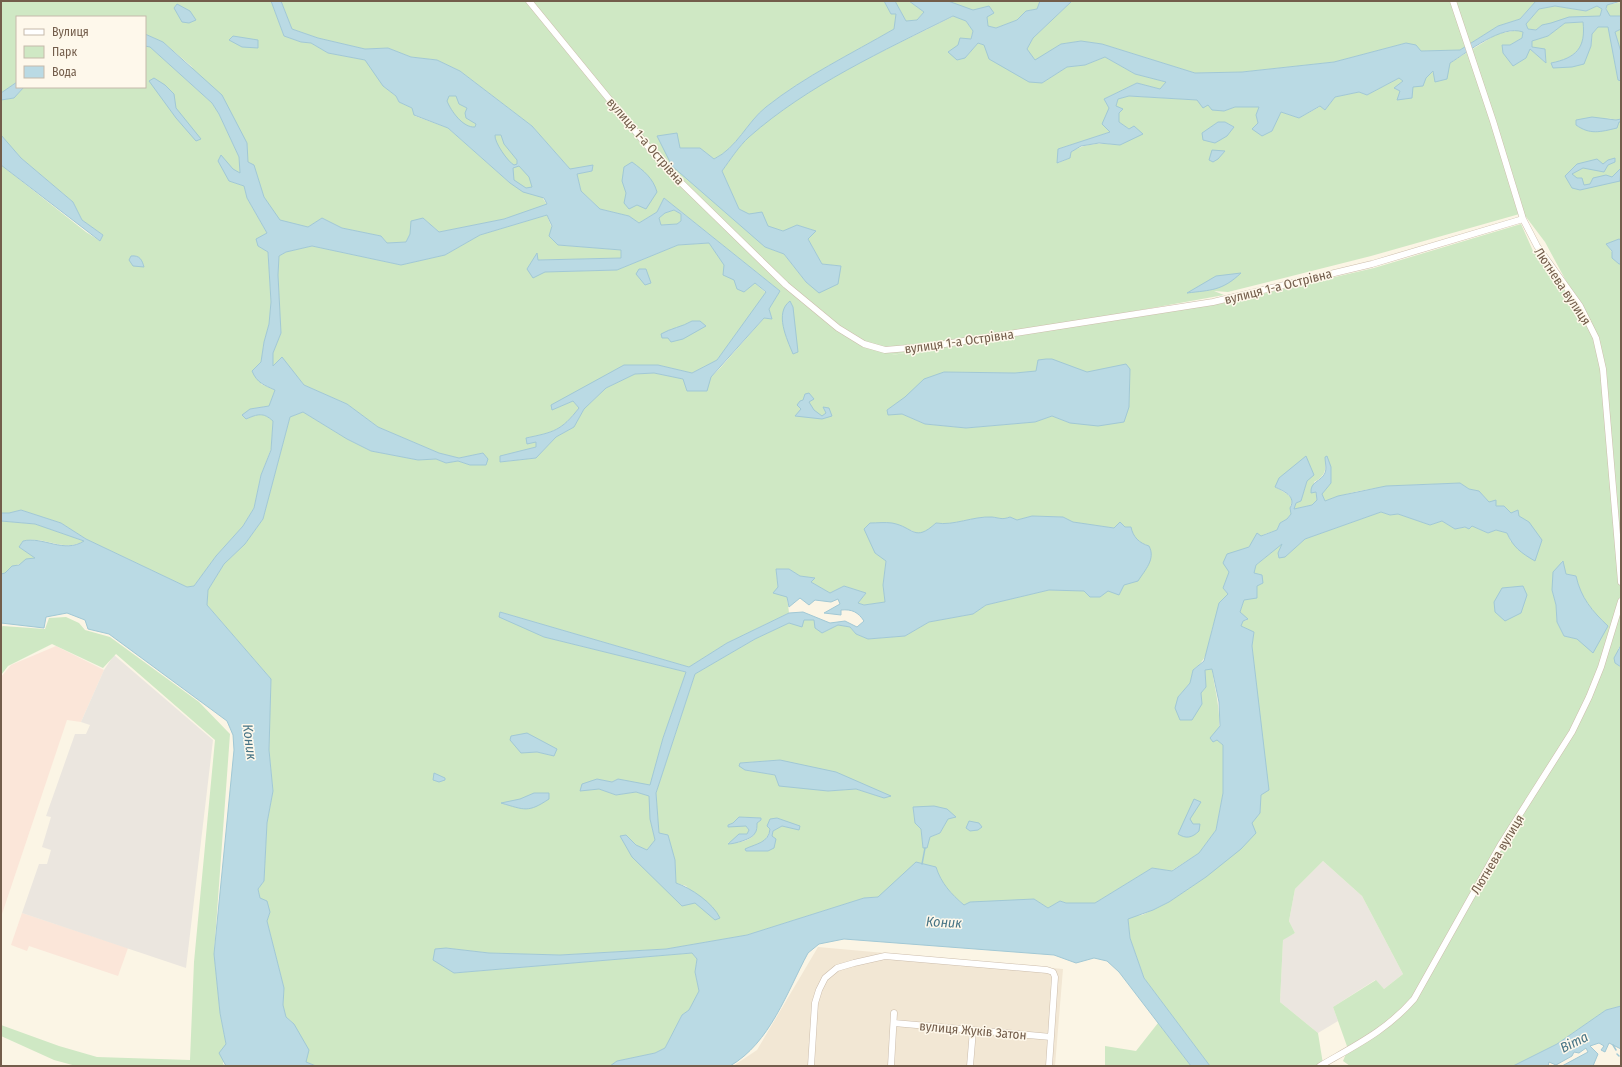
<svg xmlns="http://www.w3.org/2000/svg" width="1622" height="1067" font-family="'Fira Sans Condensed',sans-serif">
<rect width="100%" height="100%" fill="#fbf5e5"/>
<path fill="#f2e7d4" d="M818,947L1063,969L1055,1066H733L757,1050Z"/>
<path fill="#fbe6d9" d="M56,646L104,670L81,722L67,720L1,917V677L11,665Z
M22,913L128,948L118,976L29,946L27,951L11,945Z"/>
<path fill="#ebe6df" d="M114,655L213,740L186,968L22,913L39,864H47L51,850L42,847L51,817L46,816L75,734H86L90,725L81,722L104,670Z
M1323,861L1362,896L1403,974L1384,989L1375,980L1333,1007L1338,1021L1318,1033L1280,1002L1283,939L1295,933L1289,921L1295,889Z"/>
<path fill="#cfe8c4" fill-rule="evenodd" d="M1,1H271L284,36L301,42L311,43L328,53L365,60L378,69L383,86L396,96L399,102L412,108L415,116L448,128L510,183L491,138L499,132L519,159L547,205L504,219L439,232L423,218L410,234L406,242L387,243L381,236L342,228L322,218L308,227L279,220L264,197L254,166L248,162L247,143L191,66L163,42L145,34V17H17V82L1,93Z
M281,1H884L891,14H897L894,29C851,54 805,76 766,107C747,122 737,148 714,159L699,148H680L657,136L765,247L784,254L806,282L841,266L822,264L808,239L816,231L797,225L784,231L768,227L739,209L722,171C730,160 739,146 749,137C808,84 884,51 954,16L966,21L973,31L965,58L978,43L984,45L1042,83L1067,67L1085,65L1105,57L1135,74L1167,82L1160,89L1137,83L1104,99L1109,108L1110,132L1058,149V163L1070,158L1071,152C1087,142 1102,143 1120,145L1129,129L1119,122L1116,106L1118,99L1129,96L1197,100L1224,111L1235,107H1260L1256,115L1258,123L1272,131L1281,112L1299,118L1321,106L1325,110L1335,97L1359,92L1367,95L1399,78L1403,81L1395,88L1400,91L1413,86L1434,71L1450,63L1497,34L1518,30L1523,32L1522,38L1510,45H1502L1530,49L1546,63L1545,50L1531,47L1532,41L1548,36L1565,23L1584,22C1586,47 1577,58 1551,63L1553,68L1591,46L1592,34L1598,27H1609L1618,80L1621,81V119L1616,120L1604,117L1621,122V240L1619,239L1607,244L1619,264H1621V645L1618,649L1619,666L1621,667V1006L1606,1010L1557,1044L1513,1066H1350L1343,1061L1348,1049L1333,1007L1376,980L1384,989L1403,974L1362,896L1323,861L1295,889L1289,921L1295,933L1283,940L1280,1002L1318,1033L1323,1064L1320,1066H1210L1144,978L1130,938L1128,919L1132,916L1142,915L1169,902L1206,877L1260,813L1261,794L1252,646L1254,632L1240,626L1243,621L1247,620L1240,612L1256,565L1283,543L1285,557L1305,539L1381,512L1390,515L1398,514L1430,525L1442,521L1455,529L1472,526L1488,533L1496,530L1507,533L1511,542L1529,522L1489,502L1479,491L1469,489L1460,483C1414,485 1368,484 1325,501L1322,494L1331,482L1325,457C1326,470 1326,476 1314,482L1317,500L1312,505L1294,509L1296,503L1301,501L1307,481L1275,487L1287,494L1292,499L1290,508L1291,514L1287,519L1280,523L1277,530C1272,532 1265,533 1260,537C1243,549 1231,569 1223,588L1228,594C1223,605 1215,617 1212,629C1207,648 1210,657 1193,670L1190,683L1178,697L1202,704L1201,693L1206,687L1205,669H1212C1215,693 1223,715 1217,740L1223,745V793L1216,830L1199,853L1171,871L1152,868L1095,903H1066L1060,901L1048,908L1034,899L964,905C951,894 941,883 936,867L895,884L878,897L864,898L747,935L666,949L560,955L489,953L446,948L454,973L692,953L697,959L695,972L699,991L689,1010L682,1015L665,1048L655,1053L617,1061L610,1066H316L306,1062L294,1024L286,1017L283,1005L284,988L267,921L270,912L260,898L258,889L264,881L267,823L273,791L269,750L271,679L207,605L208,590L224,564L245,544L263,519L290,417L303,412L347,439L371,451L418,460L436,459L446,463L458,461L470,465L483,453L459,458L439,453L378,427L347,404L304,385L282,358L273,366V353L281,333L278,275L279,256L286,252L312,246L401,265L445,255L480,235L547,215L558,245L621,250V258L537,260V254L527,269L545,272L617,270L678,245L709,243L744,292L755,283L766,293L717,360L692,373L658,365H624L552,410L573,401L579,408C561,431 554,432 526,438L536,442V447L501,456L500,462L536,458L556,437L574,427L584,409L606,388L635,374L654,373L684,379L687,391L711,377L721,367L764,318L772,319L769,309L780,291L664,198L657,212L639,223L629,216L600,209L581,191L577,174L592,171L570,169L532,126L460,71L437,60L411,57L388,48L365,49L318,38L292,29ZM1218,122H1225L1234,127L1203,133ZM1523,213L1545,242L1578,303L1533,251L1521,224L1374,268L1223,303L892,355L1224,295L1214,291L1228,292L1371,256ZM692,321L671,342L668,337L670,329L680,328ZM1130,369L1129,407L1070,423L1052,416L1035,422L966,428L925,424L902,414L887,410L944,372L1015,373L1023,377L1107,375ZM1032,516L1063,517L1072,522L1114,528L1132,534L1141,543L1149,546L1124,585L1108,590L1100,597L1085,591L1049,590L986,605L973,614L929,622L905,636L868,639L856,634L850,627L838,625L822,633L814,620L803,619L794,624L789,623L755,639L695,674L656,793L659,833L668,836L675,860L676,883L686,886L715,920L626,835L636,845L647,850L655,840L650,819V796L636,792L616,795L599,789L581,790L597,779L612,782L618,779L650,786L663,738L686,672L544,637L500,612L689,667L727,643L789,613L787,596L778,587L776,570L789,569L800,576L814,578L811,582L830,593L844,586L866,593L858,603L864,605L885,602L883,585L886,560L875,553L911,530L918,534L926,533L936,523C954,526 973,516 992,517C1000,518 1002,520 1010,517L1017,520ZM1562,561L1566,574L1576,576C1581,598 1592,611 1608,626L1577,639L1564,636L1557,622L1556,605L1552,590ZM556,749L554,756L537,752L521,753ZM780,760L884,798L856,789L828,791L775,775L745,770L740,763ZM913,807L955,817L948,818L940,833L930,837L923,848L921,829L915,823ZM739,817L760,818L761,820L757,823C757,826 757,831 755,833C752,841 735,844 728,843L733,841L739,834L747,835L749,830L746,826C739,825 735,827 728,825L733,823ZM777,818L798,829L782,826L773,831L768,851L746,849L761,843L766,839Z
M895,1H909L924,12L917,20L906,21Z
M948,1H1040L1037,9L1026,11L1017,20L996,28L988,26L987,17Z
M1072,1H1536L1520,19L1498,26L1460,50L1421,51L1406,43L1334,62L1242,72L1195,73L1102,44L1081,41L1061,44L1035,61L1027,49L1033,38Z
M1621,2V16L1610,17L1607,13V5Z
M1555,6L1586,11L1597,6L1602,8L1600,16L1542,25L1536,30L1528,29L1526,24L1539,9Z
M1621,29V52L1615,32Z
M145,46L150,47L212,103L219,114L239,157L240,173L229,181L244,186L247,198L267,233L258,246L268,252L271,302L269,324L264,342L261,363V384L275,390L269,406L250,409L246,419C258,414 263,412 273,421L271,449L261,475L254,508L243,526L216,556L194,586L187,587L86,539L61,523L21,510L9,513H1V165L86,232L100,241L103,235L82,220L73,202L21,158L3,138L1,135V100L14,98L24,87H145Z
M440,92L458,94L462,103L479,122L472,131L452,114Z
M674,210L681,214V221L677,224L661,225L659,218L665,213Z
M1,521L35,524L84,541C64,553 43,535 23,541L19,547L36,558C30,561 15,565 12,567C7,570 7,573 1,574Z
M66,617L79,623L85,630L110,637L199,702L230,734L214,954L220,1013L226,1044L223,1064L226,1066H76L54,1060L1,1036V1025L59,1046L97,1057L190,1060L194,962L215,740L116,654L103,668L52,644L8,666L1,675V627L3,626L45,629L49,618Z
M1158,1023L1191,1066H1105V1046L1136,1051Z"/>
<path fill="#badae4" stroke="#a1c8d5" fill-rule="evenodd" d="M271,1H281L292,29L318,38L365,49L388,48L411,57L437,60L460,71L532,126L570,169L593,165L592,171L577,174L581,191L600,209L629,216L639,223L657,212L664,198L780,291L769,309L772,319L764,318L711,377L707,391H687L683,379L654,373L635,374L606,388L584,409L574,427L556,437L536,458L500,462V456L536,447V442L527,444L526,438C554,432 561,431 579,408L573,401L552,410L551,405L624,365H658L692,373L717,360L766,292L755,283L744,292L737,289L734,280L723,275L724,265L709,243L678,245L617,270L545,272L533,278L527,269L537,253L538,260L621,258V250L558,245L549,236L552,226L547,215L480,235L445,255L401,265L312,246L286,252L279,256L278,275L281,333L273,353V366L282,357L304,385L347,404L378,427L439,453L459,458L483,453L488,459L486,465H470L458,461L446,463L436,459L418,460L371,451L347,439L303,412L290,417L263,519L245,544L224,564L208,590L207,605L271,679L269,750L273,791L267,823L264,881L258,889L260,898L267,901L270,912L267,921L284,988L283,1005L286,1017L294,1024L309,1050L306,1062L316,1066H226L219,1053L226,1044L220,1013L214,954L234,750L233,735L227,721L109,634L88,629L85,620L67,613L46,617L44,628L1,623V574L5,573L12,566L19,565L26,559L35,558L19,547L23,541C43,536 64,554 84,541L35,524L1,521V513H9L21,510L61,523L86,539L187,587L194,586L216,556L243,526L254,508L261,475L271,450L273,421C263,412 258,414 246,419L242,415L250,409L269,406L275,390C264,385 257,383 252,371L261,362L264,342L269,324L271,302L268,252L258,246L256,239L267,233L247,198L244,186L229,181L218,161L221,155L233,169L240,173L239,157L219,114L212,103L150,47L145,46V34L163,42L222,95L247,143L248,162L254,165L264,197L280,220L308,227L322,218L342,228L381,236L387,243L406,242L410,234L411,221L423,218L439,232L504,219L547,204L544,198L523,192L510,183L448,128L414,115L412,108L399,102L396,96L383,86L365,60L328,53L311,43L301,42L284,36ZM449,96H456L459,104L467,108L465,113L466,118L476,124L475,127C463,128 451,111 447,101ZM495,135H501L504,144L517,160V164L514,165C508,162 494,142 495,135ZM519,166L529,177L532,187L526,188L514,180L513,168ZM674,210L681,214V221L677,224L661,225L659,218L665,213Z
M884,1H895L906,21L917,20L924,12L909,1H948L973,10L989,6L994,13L987,17L988,26L996,28L1017,20L1026,11L1037,9L1040,1H1072L1033,38L1027,49L1035,60L1061,44L1081,41L1102,44L1195,73L1242,72L1334,62L1406,43L1416,45L1421,51L1460,50L1498,26L1520,19L1536,1H1621L1607,5L1606,9L1610,16H1621V29L1615,32L1621,52V81L1618,80L1608,27H1598L1592,34L1591,46L1584,64L1572,67L1553,68L1551,63C1576,58 1586,48 1583,22L1565,23L1548,36L1532,41V47L1545,49L1546,63L1530,49L1526,58L1513,66L1503,53L1502,45H1510L1522,38L1523,32C1502,24 1468,52 1450,63L1447,79L1435,82L1433,71L1426,78L1423,86L1413,87L1412,98L1397,100L1400,91L1394,88L1403,81L1399,78L1367,95L1359,92L1335,97L1325,110L1320,106L1299,118L1281,112L1272,131L1262,136L1252,129L1258,123L1256,115L1259,107H1235L1224,111L1212,110L1208,105L1203,108L1197,100L1129,96L1118,99L1116,106L1123,109L1119,113V122L1129,129L1134,126L1143,134L1120,145L1099,143L1081,146L1071,152L1070,158L1057,163L1058,149L1110,132L1102,124L1109,108L1104,99L1137,83L1160,89L1166,82L1135,74L1105,57L1085,65L1067,67L1042,83L1029,82L989,59L984,45L978,43L965,58L957,60L948,52L958,45L960,38L971,39L973,31L966,21L953,16C883,51 808,85 749,137C739,146 730,160 722,171L739,209L749,214L762,212L768,226L783,231L797,225L816,231L808,239L822,264L841,266L838,284L819,293L806,282L784,254L765,247L672,166L657,136L677,133L680,148H700L714,159C737,148 747,122 766,107C805,76 851,54 894,29L896,14H891ZM1555,6L1586,11L1597,6L1602,9L1600,16L1569,17L1551,23L1542,25L1536,30L1528,29L1526,24L1539,9Z
M177,4L190,11L196,20L189,23L182,22L174,8Z
M233,36L258,40V48L242,47L229,40Z
M154,78L165,85L174,94L176,108L201,139L196,141L176,118L149,81Z
M17,82V87H24L14,98L1,100V93Z
M1592,117L1616,120L1621,119V122H1619L1617,128C1600,132 1590,135 1576,125V120Z
M1218,122H1225L1234,127L1227,136L1215,143L1203,140L1202,133Z
M1,135L21,158L73,202L82,220L103,235L100,241L1,165Z
M1212,150L1225,151L1218,159L1213,162L1209,160Z
M1615,158V162L1608,165L1604,172L1583,168L1572,174L1577,178H1582L1584,185L1590,184L1593,178L1606,175L1612,177L1621,168L1620,181L1580,190L1572,188L1565,176L1577,164L1597,159L1603,164L1608,160Z
M632,162C644,171 653,178 657,192L646,209L637,205L629,209L624,203L626,193L622,181L624,167Z
M1619,239L1621,240V264H1619L1612,258V251L1606,244Z
M131,256C140,255 142,260 144,267L133,266L129,260Z
M639,269H646L651,283L645,285L636,274Z
M1241,273C1222,291 1211,290 1187,293L1216,276Z
M790,301L793,307L798,352L793,354C787,339 774,313 790,301Z
M692,321H700L706,326L683,339L671,342L668,338H662L661,334C671,328 682,327 692,321Z
M1046,359H1052L1087,372L1126,364L1130,369L1129,407L1124,422L1098,426L1070,423L1052,416L1035,422L966,428L925,424L902,414L888,415L887,410L905,397L924,379L944,372L1015,373L1036,371L1038,360Z
M809,393L814,399L809,402L814,410L822,416L826,413L823,407L829,408L832,416L822,419L795,416L801,409L797,405L800,401L803,400L805,394Z
M1306,456L1314,475L1307,481L1301,501L1296,503L1294,509L1312,505L1317,500L1316,492L1311,493C1310,481 1321,482 1325,473C1327,468 1325,462 1325,457L1327,456L1331,467V483L1322,494L1325,501L1338,496L1386,486L1460,483L1469,489L1479,491L1489,502L1496,500V506H1504L1511,513L1518,510L1519,516L1529,522L1542,540L1535,561C1521,553 1513,547 1507,533L1496,530L1488,533L1472,526L1469,529L1465,527L1455,529L1442,521L1430,525L1398,514L1390,515L1381,512L1305,539L1285,557L1279,558L1278,553L1282,544L1256,565L1254,573L1262,575L1263,583L1257,586V598L1244,600L1240,612L1248,619L1243,621L1241,626L1254,632L1252,646L1269,790L1261,795L1260,813L1252,823L1256,833L1241,849L1206,877L1169,902L1153,910L1128,919L1130,938L1144,978L1210,1066H1191L1119,972L1107,961L1094,958L1076,963L1054,955L844,939L819,944L808,953C787,992 770,1043 730,1066H610L617,1061L655,1053L665,1048L682,1015L689,1010L699,991L695,972L697,959L692,953L454,973L433,960L435,949L446,948L489,953L560,955L666,949L747,935L864,898L878,897L916,862L936,867C941,883 951,894 964,905L970,902L1034,899L1048,908L1060,901L1066,903H1095L1152,868L1172,871L1199,853L1216,830L1223,793V745L1217,740L1213,742L1210,738L1220,726L1219,702L1212,669L1205,670L1206,687L1201,693L1202,704L1192,720H1180L1175,708L1178,697L1190,683L1193,670L1204,661L1219,603L1228,594L1223,588L1229,572L1223,563L1227,554L1249,547L1257,533L1261,536L1277,530L1280,523L1287,519L1291,514L1290,508C1297,496 1283,491 1275,487L1279,478Z
M1032,516L1063,517L1073,522L1114,528L1120,522L1125,527H1131C1133,537 1139,543 1149,546C1156,559 1145,570 1138,581L1124,585L1119,595L1108,591L1100,597H1090L1084,591L1049,590L986,605L973,614L929,622L905,636L868,639L856,634L850,627L838,625L822,633L815,628L814,620H804L802,627L789,623L755,639L695,674L656,793L659,833L668,835L675,860L676,883C691,888 713,903 720,918L715,920L695,903L682,906L632,857L620,836L626,835L636,845L647,850L655,840L650,819L649,796L636,792L616,795L599,789L580,791L582,784L597,779L612,782L618,779L650,785L663,738L686,672L544,637L499,617L500,612L689,667L727,643L789,613L803,612L830,623L845,621L857,627L864,621C858,612 852,609 841,610V615L824,613L840,604L838,599L831,602L815,600L809,605L800,598L789,607L787,597L773,593L778,587L776,569H789L800,576L815,578L811,582L830,593L844,586L866,593L858,603L864,605L885,602L883,585L886,561L875,553L864,529L870,523C877,523 885,522 892,523C914,527 914,543 936,523C954,526 973,516 992,517C1000,518 1002,520 1010,517L1017,520Z
M1563,561L1566,574L1576,576C1581,598 1592,611 1608,626L1593,653L1577,639L1564,636L1557,622L1556,605L1552,590L1553,572Z
M1523,586L1527,595L1521,613L1505,621L1495,612L1494,602L1502,588Z
M1621,645V667L1615,663L1614,658Z
M527,733L557,749L554,756L537,752L521,753L510,740L511,736Z
M780,760L836,772L891,796L884,798L856,789L828,791L779,786L775,775L745,770L739,766L740,763Z
M434,773L445,778V780L439,782L433,780Z
M534,793H549V799C528,813 525,810 501,803L520,799Z
M1194,799L1201,802L1190,819L1193,824H1200L1199,831C1192,838 1186,839 1178,834Z
M934,806L947,809L956,817L948,819L940,833L930,837L927,848H923L921,829L915,823L913,807Z
M739,817L761,818V820L757,823C757,826 757,831 755,833C753,839 734,844 728,844L739,834H747L749,830L746,826L728,827V825L733,823Z
M777,818L800,826L799,830L782,826L773,831L772,836L776,839L774,848L768,851H746L745,849C755,844 769,843 770,829L767,826L770,819Z
M969,821L979,823L982,827L978,830L970,831L966,828Z
M1621,1006V1049L1609,1043L1605,1052L1601,1050L1604,1046L1599,1043L1590,1046L1598,1054L1593,1066H1562L1588,1052L1586,1048L1579,1053L1574,1052L1572,1056L1556,1065L1549,1062L1548,1066H1513L1557,1044L1606,1010Z"/>
<g fill="none" stroke-linecap="round" stroke-linejoin="round">
<path stroke="#a1c8d5" stroke-width="1.5" d="M922,864L925,848
M1613,1045L1616,1050
M1617,1054L1619,1056"/>
<g stroke="#ccbdac" stroke-width="7">
<path id="street" d="M529,1L663,165L786,285L838,328L864,344L885,350L932,346L1213,302L1372,264L1523,219
M1453,1L1493,121L1523,219L1537,246L1580,306L1596,338L1603,369L1621,582
M894,1023L1051,1037
M811,1066L815,1003L819,990L825,978L837,968L854,963L885,956L1047,970L1053,972L1055,977L1049,1066
M891,1066L894,1013
M970,1066L973,1030
M1320,1066C1356,1045 1386,1031 1414,999L1501,844L1572,732L1589,697L1601,667L1621,601"/>
</g>
<use href="#street" stroke="#fff" stroke-width="6"/>
</g>
<g text-anchor="middle" stroke-width="3" stroke-linejoin="round" paint-order="stroke">
<g font-size="13" fill="#735d4b" stroke="#fef8eb">
<text transform="translate(646 141) rotate(49)" y="5">вулиця 1-а Острівна</text>
<text transform="translate(1278 286) rotate(-14)" y="5">вулиця 1-а Острівна</text>
<text transform="translate(1563 286) rotate(56)" y="5">Лютнева вулиця</text>
<text transform="translate(959 341) rotate(-8)" y="5">вулиця 1-а Острівна</text>
<text transform="translate(1497 854) rotate(-59)" y="5">Лютнева вулиця</text>
<text transform="translate(973 1030) rotate(5)" y="5">вулиця Жуків Затон</text>
</g>
<g font-size="14" font-style="italic" fill="#477485" stroke="#fef8eb">
<text transform="translate(250 742) rotate(83)" y="5">Коник</text>
<text transform="translate(944 922) rotate(2)" y="5">Коник</text>
<text transform="translate(1574 1042) rotate(-27)" y="5">Віта</text>
</g>
</g>
<rect width="1622" height="1067" fill="none" stroke="#735d4b" stroke-width="4"/>
<rect x="16" y="16" width="130" height="72" fill="#fef8eb" stroke="#c6baab"/>
<rect x="24" y="29" width="20" height="6" fill="#ffffff" stroke="#c6baab"/>
<text x="52" y="36" font-size="12" fill="#735d4b">Вулиця</text>
<rect x="24" y="46" width="20" height="12" fill="#cfe8c4" stroke="#c6baab"/>
<text x="52" y="56" font-size="12" fill="#735d4b">Парк</text>
<rect x="24" y="66" width="20" height="12" fill="#badae4" stroke="#c6baab"/>
<text x="52" y="76" font-size="12" fill="#735d4b">Вода</text>
</svg>
